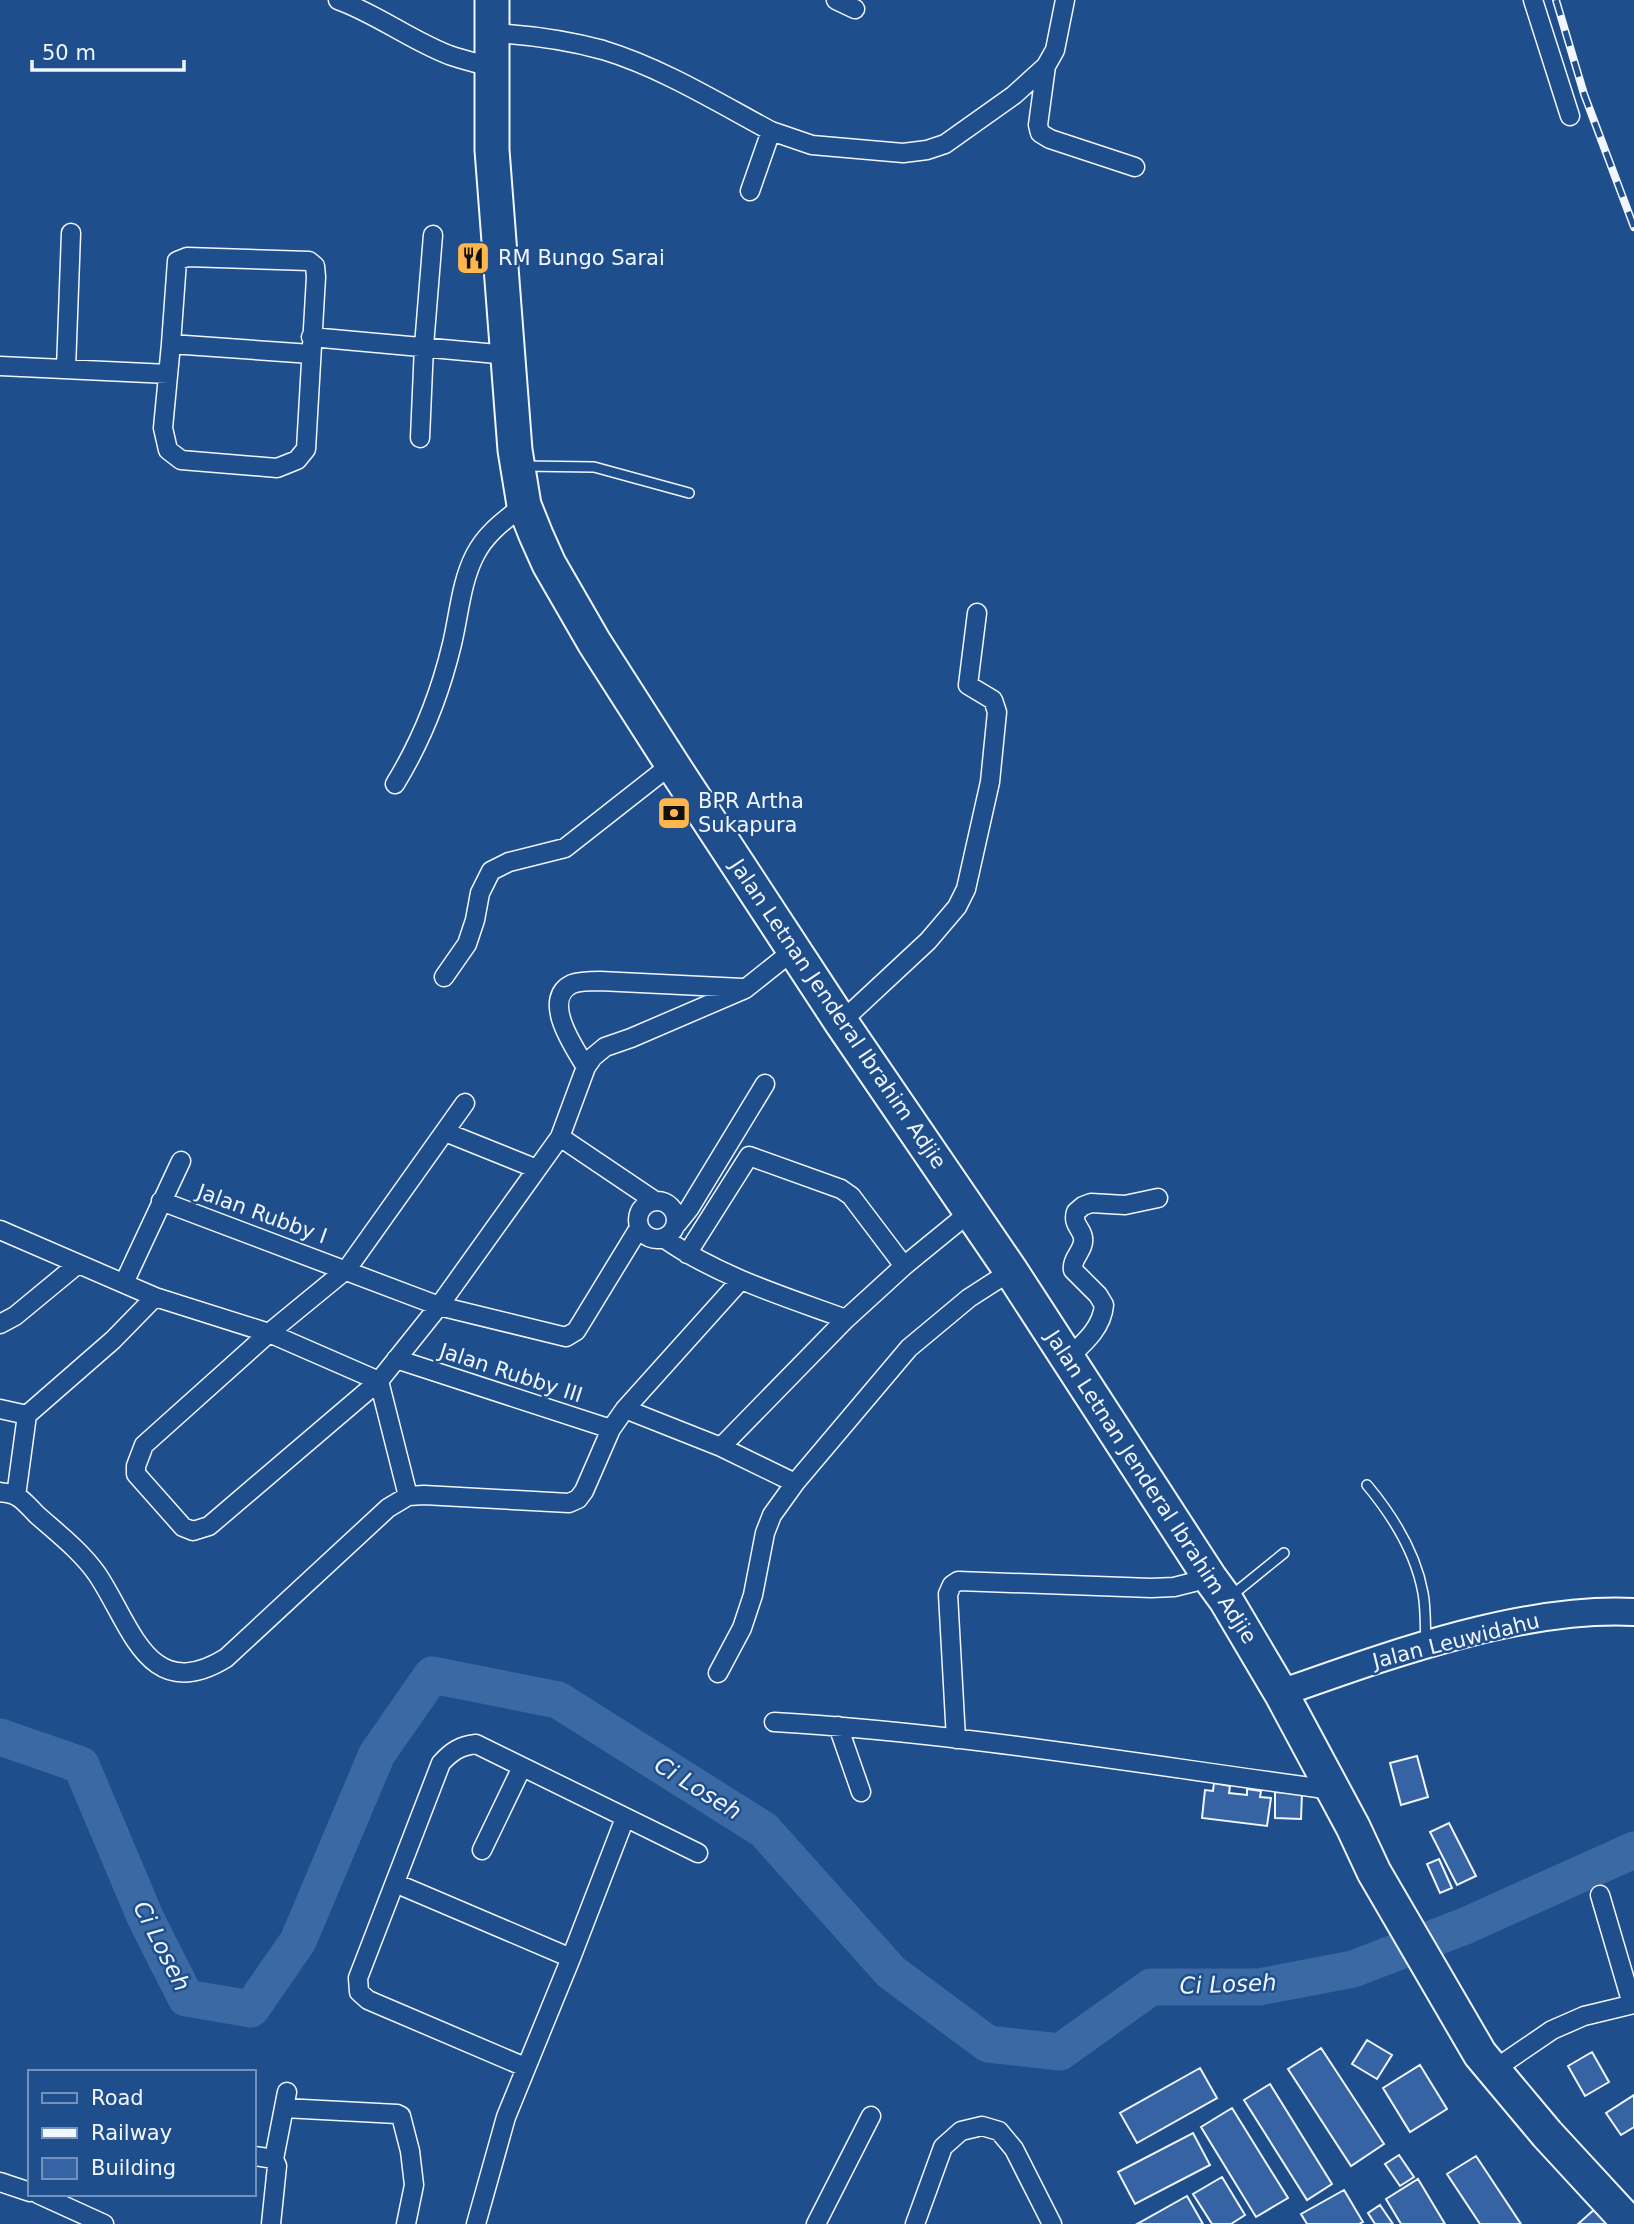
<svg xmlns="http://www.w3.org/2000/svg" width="1634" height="2224" font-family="'DejaVu Sans',sans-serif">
<rect width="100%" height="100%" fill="#1f4e8c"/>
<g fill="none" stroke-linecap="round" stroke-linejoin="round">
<path stroke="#3b69a3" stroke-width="37" d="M0,1737L81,1765L146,1919L186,1998L251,2009L298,1941L377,1754L432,1675L558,1700L764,1830L891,1972L988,2044L1060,2052L1151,1987H1259L1353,1969L1465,1926L1634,1850"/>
</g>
<path fill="#3563a3" stroke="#f2f6ff" stroke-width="2" d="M1417,1756L1428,1797L1401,1805L1390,1763Z
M1214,1783L1230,1786L1229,1793L1247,1795V1789L1261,1791L1260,1797L1271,1798L1267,1826L1202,1818L1205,1790L1213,1791Z
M1275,1792L1302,1793L1301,1819L1275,1818Z
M1449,1823L1476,1876L1457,1885L1430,1832Z
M1439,1859L1452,1888L1440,1893L1427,1864Z
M1367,2040L1392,2055L1377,2079L1352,2064Z
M1321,2048L1384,2144L1351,2166L1288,2069Z
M1592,2052L1609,2082L1585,2096L1568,2066Z
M1420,2065L1447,2109L1410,2132L1383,2088Z
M1200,2068L1217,2098L1137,2143L1120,2113Z
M1270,2084L1332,2184L1307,2200L1244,2100Z
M1634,2095V2127L1621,2135L1606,2113Z
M1232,2108L1288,2198L1256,2217L1201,2127Z
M1193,2133L1210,2165L1135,2204L1118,2172Z
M1399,2155L1414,2177L1400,2186L1385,2164Z
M1476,2156L1521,2224H1480L1447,2174Z
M1222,2177L1245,2215L1231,2224H1212L1193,2194Z
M1418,2179L1445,2224H1401L1386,2199Z
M1344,2190L1363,2222L1359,2224H1307L1301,2214Z
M1187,2196L1203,2224H1137Z
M1380,2205L1393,2224H1375L1368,2213Z
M1596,2208L1608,2224H1578Z"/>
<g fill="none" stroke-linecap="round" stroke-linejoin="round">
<g stroke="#f2f6ff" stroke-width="12">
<path id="lane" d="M523,466L594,467L689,493
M1367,1485C1392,1515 1416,1554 1423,1593C1426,1609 1425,1627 1426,1644
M1231,1596L1284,1553"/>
</g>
<g stroke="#f2f6ff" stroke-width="21">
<path id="street" d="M338,0C377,14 410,40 449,55C463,60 477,63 491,67
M836,0L855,9
M1533,0L1570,116
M492,33C530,35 566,40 603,50C662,68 717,102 771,131
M1046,66L1038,125L1040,133L1050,139L1135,167
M750,191L771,131L812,145L903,153L927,150L945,144L1014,95L1046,66L1055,50L1065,0
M311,337L508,355
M171,344L163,428L168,450L181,460L277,468L297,460L306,449L316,277L315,266L309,261L187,257L177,261L171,344L311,354
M0,366L168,374
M66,369L71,233
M420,438L424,346L433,235
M395,784C422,740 440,694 452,644C459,615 461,582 475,555C486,533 505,520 524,505
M444,977L467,944L475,920L480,893L491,871L509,862L565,848L672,764
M841,1022L928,941L957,907L966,889L990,782L997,712L993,700L968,685L977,613
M586,1067C575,1049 540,999 572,984C580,981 591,981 600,981L742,988
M465,1103L347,1269L269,1333L144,1445L136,1466V1474L183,1527L193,1531L209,1526L379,1381L439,1306L560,1137L586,1067L593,1057L605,1047L631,1038L745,989L794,950
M445,1132L537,1169
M560,1137L655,1201
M638 1220a19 19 0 1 1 38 0a19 19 0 1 1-38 0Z
M161,1201L439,1306L566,1337L576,1331L581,1323L639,1228
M677,1224L689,1209L765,1084
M0,1230L155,1297
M665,1239C720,1277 783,1296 846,1319
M687,1254L749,1156L841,1189L851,1196L904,1266
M124,1283L181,1161
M0,1324L15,1316L78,1264
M1068,1358C1084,1343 1102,1328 1104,1305L1098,1295L1073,1270C1071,1258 1085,1250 1083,1238C1082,1228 1072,1225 1076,1212L1083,1206L1091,1203L1125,1205L1158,1198
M396,1359L611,1429
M0,1409L27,1415
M625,1409L721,1447L846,1319L904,1266L970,1212
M721,1447L795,1483
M0,1492C5,1493 11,1493 16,1496C23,1499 30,1508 36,1514C56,1532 81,1551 97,1574C131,1624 148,1706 226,1658L388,1508L408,1496L424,1495L569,1503L578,1499L584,1491L611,1429L625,1409L740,1281
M16,1496L27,1415L113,1340L155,1297L269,1333L379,1381L408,1496
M718,1673L742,1628L753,1595L765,1533L772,1515L795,1483L909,1348L969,1298L1011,1271
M774,1722C961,1733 1146,1765 1332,1790
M838,1726L861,1792
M956,1739L948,1594L952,1585L958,1581L1151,1588L1174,1587L1210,1578
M482,1850L522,1767
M395,1883L571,1958
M1600,1895L1632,2004
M525,2067L368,2000L359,1992L358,1978L441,1763C452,1751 460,1746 476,1744L698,1853
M1492,2071L1552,2030L1584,2016L1634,2004
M284,2108L397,2114L401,2116L410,2151L414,2185L406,2224
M254,2156L274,2159L277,2166L271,2224
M274,2159L287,2092
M0,2182L30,2192
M38,2194L104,2224
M476,2224L506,2117L571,1958L625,1818
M816,2224L871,2116
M915,2224L943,2147L961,2131L982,2126L999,2131L1014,2149L1052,2224"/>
</g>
<g stroke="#f2f6ff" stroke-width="30">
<path id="secondary" d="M1281,1693C1386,1656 1522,1606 1634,1612"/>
</g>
<g stroke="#f2f6ff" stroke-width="37">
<path id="highway" d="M492,0V150L515,450L524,505L536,535L549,564L594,642L672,764L841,1022L1011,1271L1210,1578L1226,1600L1281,1693L1353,1827L1374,1872L1480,2054L1547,2134L1630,2224"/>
</g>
<use href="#lane" stroke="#1f4e8c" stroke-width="9"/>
<use href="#street" stroke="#1f4e8c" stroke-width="18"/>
<use href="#secondary" stroke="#1f4e8c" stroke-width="26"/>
<use href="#highway" stroke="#1f4e8c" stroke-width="33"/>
<g stroke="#f2f6ff" stroke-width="8">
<path id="rail" d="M1556,0L1584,94L1634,227"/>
</g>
<use href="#rail" stroke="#1f4e8c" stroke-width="5" stroke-dasharray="16" stroke-linecap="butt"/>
</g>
<defs>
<g id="restaurant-square" transform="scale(1.75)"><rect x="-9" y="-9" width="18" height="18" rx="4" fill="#ffb74d" stroke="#1f4e8c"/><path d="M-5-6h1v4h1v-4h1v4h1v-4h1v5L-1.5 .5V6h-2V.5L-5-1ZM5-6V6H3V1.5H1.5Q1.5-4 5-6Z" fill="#111"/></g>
<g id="bank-square" transform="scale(1.75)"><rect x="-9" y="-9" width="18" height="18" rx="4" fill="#ffb74d" stroke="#1f4e8c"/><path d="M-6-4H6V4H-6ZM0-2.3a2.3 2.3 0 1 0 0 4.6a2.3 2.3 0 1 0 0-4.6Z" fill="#111"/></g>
</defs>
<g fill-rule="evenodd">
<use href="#restaurant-square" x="473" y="258"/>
<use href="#bank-square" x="674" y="813"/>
</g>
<g text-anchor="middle" stroke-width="5" stroke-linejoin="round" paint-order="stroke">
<g font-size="21" fill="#f2f6ff" stroke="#1f4e8c" text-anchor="start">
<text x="498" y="265">RM Bungo Sarai</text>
<text x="698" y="808">BPR Artha<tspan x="698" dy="24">Sukapura</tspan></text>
</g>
<g font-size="21" fill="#f2f6ff" stroke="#1f4e8c">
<text transform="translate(838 1014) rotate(56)" y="7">Jalan Letnan Jenderal Ibrahim Adjie</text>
<text transform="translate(262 1214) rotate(20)" y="7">Jalan Rubby I</text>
<text transform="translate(511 1373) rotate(18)" y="7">Jalan Rubby III</text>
<text transform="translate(1151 1487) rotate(57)" y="7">Jalan Letnan Jenderal Ibrahim Adjie</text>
<text transform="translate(1456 1641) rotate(-14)" y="7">Jalan Leuwidahu</text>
</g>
<g font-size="23" font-style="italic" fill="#f2f6ff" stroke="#1f4e8c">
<text transform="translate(698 1788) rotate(32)" y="8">Ci Loseh</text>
<text transform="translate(162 1946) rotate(63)" y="8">Ci Loseh</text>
<text transform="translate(1228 1984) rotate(-2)" y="8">Ci Loseh</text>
</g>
</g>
<rect x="28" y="2070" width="228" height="126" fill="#1f4e8c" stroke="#7391ba" stroke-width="2"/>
<rect x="42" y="2093" width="35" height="10" fill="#1f4e8c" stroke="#7391ba" stroke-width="2"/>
<text x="91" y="2105" font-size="21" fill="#f2f6ff">Road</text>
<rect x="42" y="2128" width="35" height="10" fill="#f2f6ff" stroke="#7391ba" stroke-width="2"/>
<text x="91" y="2140" font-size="21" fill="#f2f6ff">Railway</text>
<rect x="42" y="2158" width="35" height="21" fill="#3563a3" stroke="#7391ba" stroke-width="2"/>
<text x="91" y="2175" font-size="21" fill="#f2f6ff">Building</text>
<path d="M32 60v10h152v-10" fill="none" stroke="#f2f6ff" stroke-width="3.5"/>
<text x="42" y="60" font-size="21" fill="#f2f6ff" stroke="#1f4e8c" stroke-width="5" paint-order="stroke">50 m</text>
</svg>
